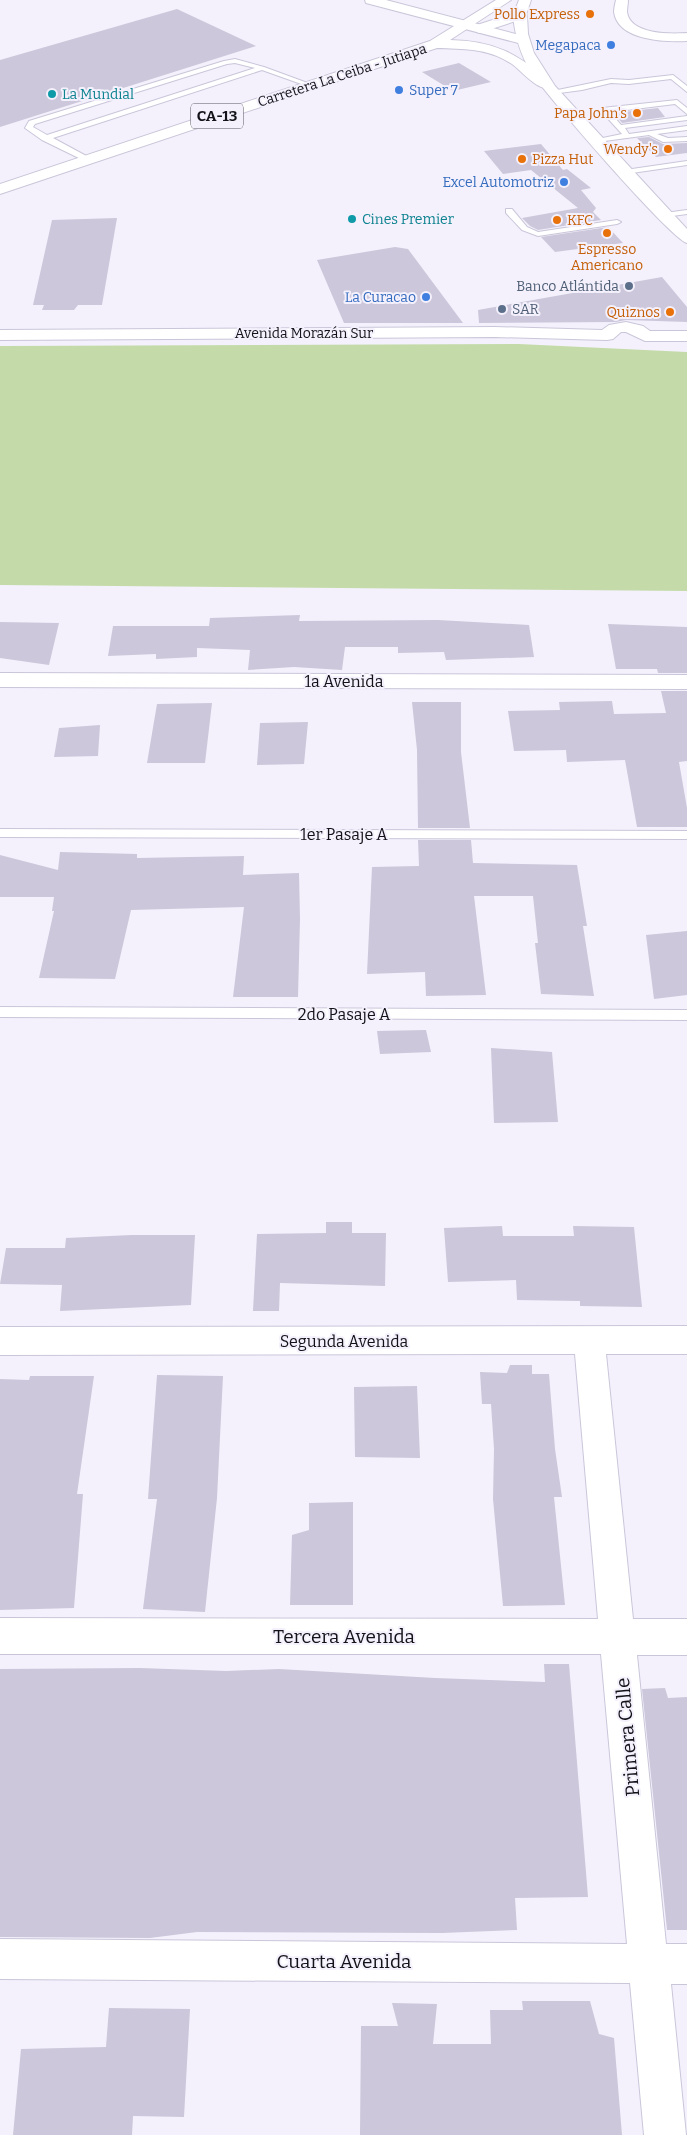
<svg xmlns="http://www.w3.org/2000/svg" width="687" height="2135" font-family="Bitter,serif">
<rect width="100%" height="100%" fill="#f4f1fd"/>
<path fill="#c4dba9" d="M519,344L687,352V591L0,585V346Z"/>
<path fill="#ccc7da" d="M177,9L256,46L0,127V60Z
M459,63L491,82L453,91L422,72Z
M658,108L665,117L622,123L614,113Z
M649,137L663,144L687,143V153L656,157L637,138Z
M541,144L563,170L567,169L591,188L581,190L596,208L593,212L601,220L538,230L530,226L522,218L578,208L531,170L503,174L484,151Z
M117,218L102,305H78L74,310H42L44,305H33L52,220Z
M608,227L623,243L555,252L541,237Z
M395,247L408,249L463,323H344L317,260Z
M662,277L687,307V322L626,320L616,322L479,323L478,310Z
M300,615L299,621L438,620L529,625L534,657L446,660L444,652L398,653V647H345L342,670L294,667L248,670L250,650L197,648V657L156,659V654L108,656L113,626H209L210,618Z
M0,622L59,623L49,665L0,658Z
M608,624L687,627V673H658L657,669H616Z
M661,691H687V761L679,762L687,808V827H637L625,760L567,762L566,750L514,751L508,711L560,710L559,702L612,701L614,714L666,713Z
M412,702H461V752L470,828H418L417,750Z
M212,703L205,763H147L157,704Z
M308,722L304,764L257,765L260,723Z
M100,725L98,756L54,757L59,728Z
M418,840H471L473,863L577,865L587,926H583L594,996L541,994L535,943H538L533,896H474L486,995L426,996L425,972L367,974L372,867L419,866Z
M60,852L137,854V858L244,856L243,875L299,873L300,919L298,997H233L244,907L131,910L115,979L39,978L54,911H52L54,897H0V855L58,870Z
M687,931V995L654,999L646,935Z
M426,1030L431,1052L380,1054L377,1031Z
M491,1048L552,1052L558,1122L494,1123Z
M326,1222H352V1233H386L385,1286L280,1283L279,1311H253L257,1234L326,1233Z
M502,1226L503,1236H574L573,1226L634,1227L642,1307L580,1306V1301L517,1300L516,1280L448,1282L444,1228Z
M132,1235H195L191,1305L60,1311L62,1285L0,1284L6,1248H65L66,1238Z
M510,1365H532V1374H549L555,1449L562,1497H554L565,1605L503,1606L493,1499L494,1449L491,1404H482L480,1372L507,1373Z
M157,1375L223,1376L217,1498L205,1612L143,1609L157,1499H148Z
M30,1376H94L77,1494H83L74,1608L0,1610V1379L29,1380Z
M417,1386L420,1458L355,1457L354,1387Z
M353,1502V1605H290L292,1535L309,1530V1503Z
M544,1664H569L588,1897L515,1898L517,1930L442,1933L197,1932L150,1938L0,1937V1669L140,1668L226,1671L279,1669L435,1678L545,1682Z
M665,1688L668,1698L687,1697V1930H667L642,1689Z
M522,2001H590L599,2034L614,2038L622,2135H360L361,2026H398L392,2003L437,2004L433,2044H491L490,2010H523Z
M109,2008L190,2009L184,2117L133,2116L132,2135H13L21,2049L106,2047Z"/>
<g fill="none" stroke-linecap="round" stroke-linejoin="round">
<g stroke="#cac6d9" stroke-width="2">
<path id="service" d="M235,59L264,67L313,85L307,86L262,70L53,138L90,158V162H87L42,140L25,128L29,121L224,61ZM235,63L255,68L47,135L33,127L35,124L227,64Z
M673,75L687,86V92L671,79L629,84L611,83L582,90L552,94L548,92L611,79L629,80Z
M677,100L687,108V114L675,104L610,112L621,125L687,116V120L625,128L629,134L687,126V130L657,134L668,138L687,137V141L663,142L649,135L597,142L593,140L622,134L602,112V108Z
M687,161V165L625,174L621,172L625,170Z
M506,209H512L527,227L538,232L617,220L621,222L617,224L538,236L522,230L506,213Z
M687,210V214L665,217L661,215L665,213Z
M0,829L687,831V839L0,837Z
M0,1007L687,1010V1020L0,1017Z"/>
</g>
<g stroke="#cac6d9" stroke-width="2">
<path id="minor" d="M365,0H386L527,37L529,40L522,44L366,3Z
M616,0H628C628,4 627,8 627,12C630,35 671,34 687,33V41C666,42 618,41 614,12C614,9 615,4 616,0Z
M0,673L687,675V689L0,687Z
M687,1326V1354H606L633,1619H687V1655H637L666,1944H687V1984H671L686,2135H644L630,1983L0,1979V1939L627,1944L601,1654H0V1618L598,1619L575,1354L0,1355V1327Z"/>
</g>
<g stroke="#cac6d9" stroke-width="2">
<path id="tertiary" d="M626,322L643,326L650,331H687V341H645L626,332H621L613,339L607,340L495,337L0,340V330L495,327L602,330L609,325Z"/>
</g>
<g stroke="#cac6d9" stroke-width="2">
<path id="secondary" d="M520,11L527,15L528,34L534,53L555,86L687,229V243C671,239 545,94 531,72C520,54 515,36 513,15Z"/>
</g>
<g stroke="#cac6d9" stroke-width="2">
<path id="primary" d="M496,0H511L450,40C496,41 517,54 551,82L553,85L551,88C537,91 523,72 512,64C488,48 464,49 437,48L0,194V184L430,41Z
M519,0H531L525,18L479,33L472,29L474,26L514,13Z"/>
</g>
<use href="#service" fill="#fff" fill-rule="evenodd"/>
<use href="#minor" fill="#fff" fill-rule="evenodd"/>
<use href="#tertiary" fill="#fff" fill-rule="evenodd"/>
<use href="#secondary" fill="#fff" fill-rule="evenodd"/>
<use href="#primary" fill="#fff" fill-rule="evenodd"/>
</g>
<g fill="#e8710a" stroke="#f4f1fd" stroke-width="2">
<circle cx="590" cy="14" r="5"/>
<circle cx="637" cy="113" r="5"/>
<circle cx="668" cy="149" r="5"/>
<circle cx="522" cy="159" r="5"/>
<circle cx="557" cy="220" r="5"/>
<circle cx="607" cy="233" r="5"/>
<circle cx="670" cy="312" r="5"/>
</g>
<g fill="#3f7fe0" stroke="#f4f1fd" stroke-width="2">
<circle cx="611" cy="45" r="5"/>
<circle cx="399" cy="90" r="5"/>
<circle cx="564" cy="182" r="5"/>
<circle cx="426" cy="297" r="5"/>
</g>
<g fill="#0f9aa8" stroke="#f4f1fd" stroke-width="2">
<circle cx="52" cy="94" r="5"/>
<circle cx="352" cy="219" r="5"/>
</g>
<g fill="#5c6f8a" stroke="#f4f1fd" stroke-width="2">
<circle cx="629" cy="286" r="5"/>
<circle cx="502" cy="309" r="5"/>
</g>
<g text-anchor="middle" stroke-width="4" stroke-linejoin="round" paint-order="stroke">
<g font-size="14" fill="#c56008" stroke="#f4f1fd" text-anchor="end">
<text x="580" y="19">Pollo Express</text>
<text x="627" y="118">Papa John's</text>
<text x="658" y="154">Wendy's</text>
<text x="532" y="164" text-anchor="start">Pizza Hut</text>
<text x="567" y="225" text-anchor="start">KFC</text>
<text x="607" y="254" text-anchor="middle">Espresso<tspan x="607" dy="16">Americano</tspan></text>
<text x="660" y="317">Quiznos</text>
</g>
<g font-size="14" fill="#366cbe" stroke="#f4f1fd" text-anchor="end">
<text x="601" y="50">Megapaca</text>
<text x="409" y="95" text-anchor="start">Super 7</text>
<text x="554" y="187">Excel Automotriz</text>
<text x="416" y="302">La Curacao</text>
</g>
<g font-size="14" fill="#131218" stroke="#f4f1fd">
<text transform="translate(342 75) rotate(-18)" y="5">Carretera La Ceiba - Jutiapa</text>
<text x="304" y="338">Avenida Morazán Sur</text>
</g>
<g font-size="14" fill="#0d838f" stroke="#f4f1fd" text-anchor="start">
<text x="62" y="99">La Mundial</text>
<text x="362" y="224">Cines Premier</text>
</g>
<g font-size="14" fill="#4e5e75" stroke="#f4f1fd" text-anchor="end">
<text x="619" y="291">Banco Atlántida</text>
<text x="512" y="314" text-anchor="start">SAR</text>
</g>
<rect fill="#f4f1fd" stroke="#56555d" stroke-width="1" x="191" y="103.5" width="52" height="25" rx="4"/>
<g font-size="15" font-weight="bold" fill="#131218">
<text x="217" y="121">CA-13</text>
</g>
<g font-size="16" fill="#131218" stroke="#f4f1fd">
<text x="344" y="687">1a Avenida</text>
<text x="344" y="840">1er Pasaje A</text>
<text x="344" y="1020">2do Pasaje A</text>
<text x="344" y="1347">Segunda Avenida</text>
</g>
<g font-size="19" fill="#131218" stroke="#f4f1fd">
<text x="344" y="1643">Tercera Avenida</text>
<text transform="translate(627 1737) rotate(-95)" y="7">Primera Calle</text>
<text x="344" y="1968">Cuarta Avenida</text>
</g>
</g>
</svg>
